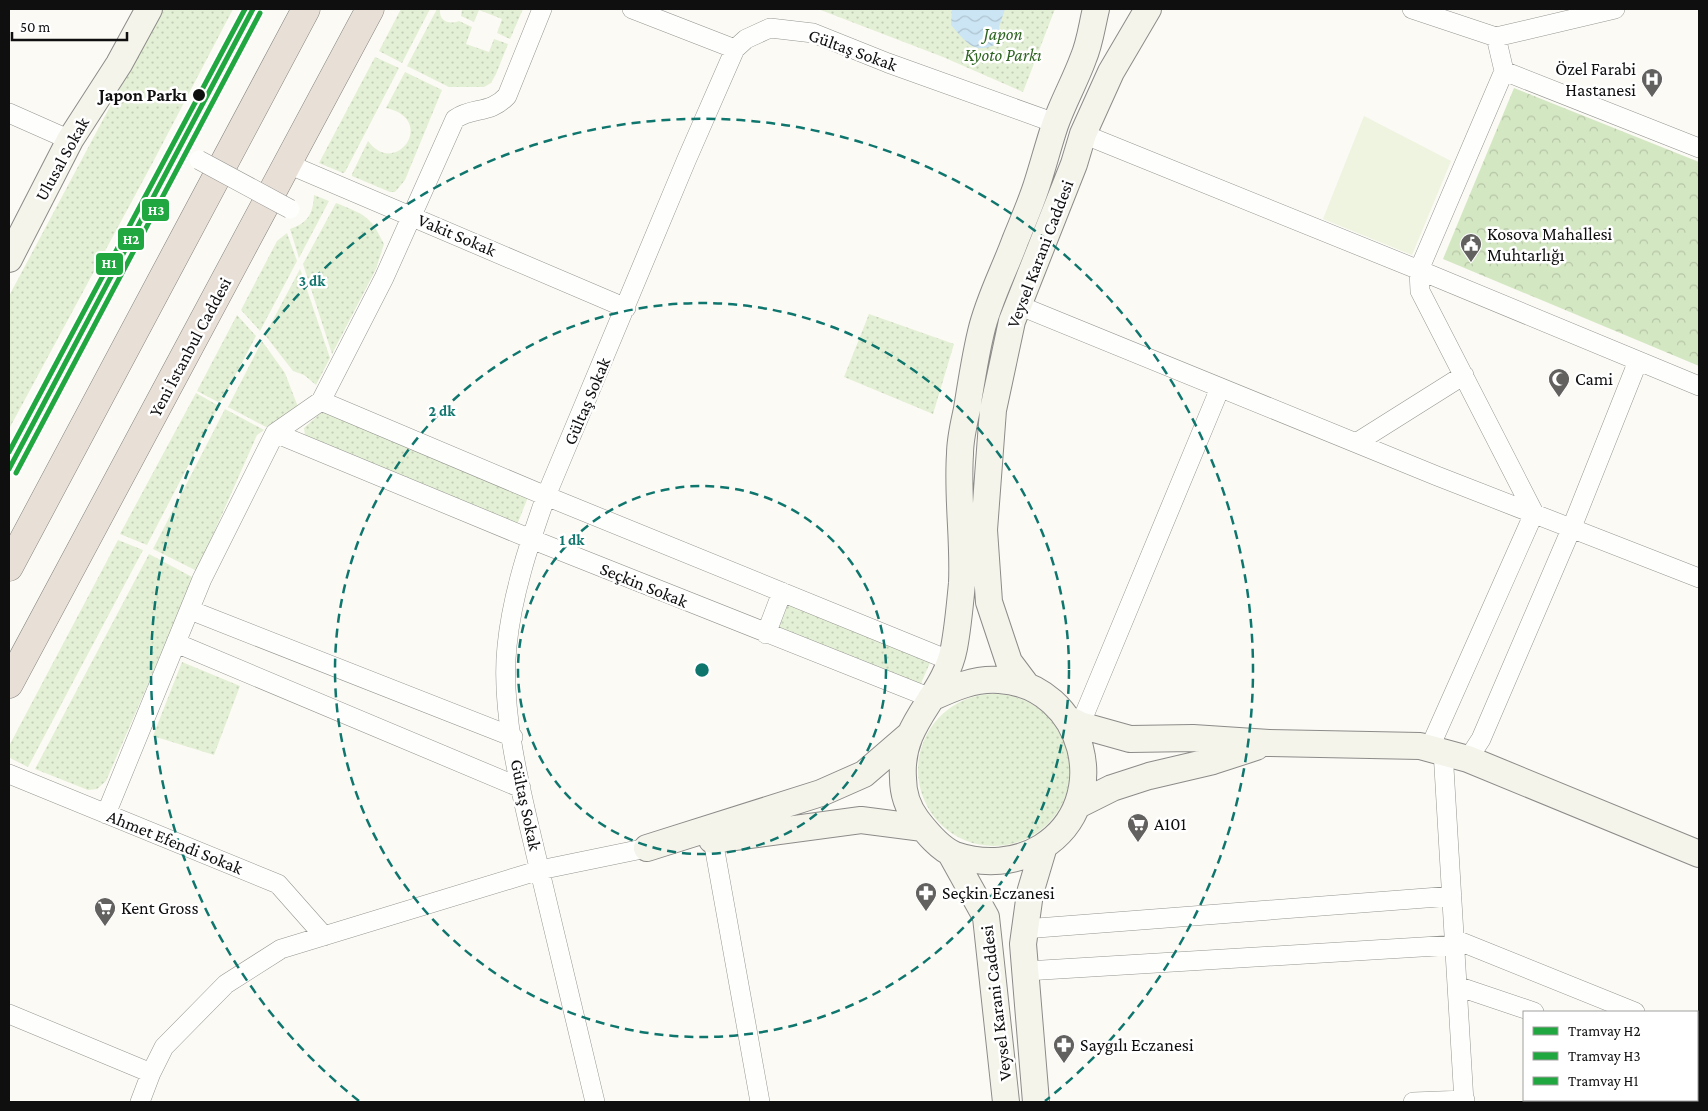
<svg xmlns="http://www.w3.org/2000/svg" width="1708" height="1111" font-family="'Crimson Pro',serif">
<defs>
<pattern id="grass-dots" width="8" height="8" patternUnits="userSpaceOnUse" patternTransform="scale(1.25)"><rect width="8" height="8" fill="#e4f0d5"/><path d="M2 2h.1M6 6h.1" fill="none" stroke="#c2cdb6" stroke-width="1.8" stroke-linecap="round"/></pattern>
<pattern id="forest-crowns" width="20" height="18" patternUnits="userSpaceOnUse" patternTransform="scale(1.25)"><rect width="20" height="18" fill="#d4e7c3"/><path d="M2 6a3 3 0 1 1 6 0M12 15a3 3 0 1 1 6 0" fill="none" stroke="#b5c5a6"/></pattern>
<pattern id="water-waves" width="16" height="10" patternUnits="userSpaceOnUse" patternTransform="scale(1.25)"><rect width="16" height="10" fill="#cce5f4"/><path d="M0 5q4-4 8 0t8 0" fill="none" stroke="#aec3d0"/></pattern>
</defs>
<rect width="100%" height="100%" fill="#fbfaf4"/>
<path fill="url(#grass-dots)" d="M162,9H233L153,162L9,429V296Z
M401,9H430L402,63L379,51Z
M437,9H440C439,21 448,25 459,21L472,27L466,44L489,52L494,39L508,44L496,74L491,83L484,87H449L407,66Z
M462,9H523L510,39L497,33L502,19L479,10L474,22L461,16Z
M818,9H1055L1023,92L943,57Z
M375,57L399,68L345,172L343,173L319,163Z
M405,72L442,90L405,180L395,192H390L352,176V174L368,141C396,179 438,119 386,108Z
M314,195L329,201L299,258L290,229C308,223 313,214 314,195Z
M336,203C365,215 370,215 384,244L376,269L332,354L303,264Z
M287,233L297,261L260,331L241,310L277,241Z
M300,269L330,358L316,385L304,375L293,371L265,335Z
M869,314L954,344L933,414L844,377Z
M237,315L256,336L222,400L218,402L197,391Z
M262,341L285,373L298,407L266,427L228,407Z
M196,393L219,406L147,545L120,534Z
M225,409L264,430L257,435L197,571L153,549Z
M323,411L530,492L517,525L305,435L304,428Z
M118,540L143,550L28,767L10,758L9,746Z
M149,554L194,578L106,781L97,789L88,790L35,769Z
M787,598L933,656L918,690L776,634Z
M182,662L240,686L214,755L153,736Z
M918 770a76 76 0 1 1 152 0a76 76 0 1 1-152 0Z"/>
<path fill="url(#forest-crowns)" d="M1514,88L1699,162V366L1443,259Z"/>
<path fill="#eef4df" d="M1364,116L1451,161L1412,255L1323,219Z"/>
<path fill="url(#water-waves)" d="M952,9H1005L999,27L1002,41C975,56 969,46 951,25Z"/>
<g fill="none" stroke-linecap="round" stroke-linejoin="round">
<g stroke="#959592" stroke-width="20">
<path id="street" d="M632,9L735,49
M1412,9L1496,37L1615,9
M1496,37L1504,71
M9,113L70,140
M1083,134L1419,270L1504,71L1699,148
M288,164L626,308
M1018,305L1437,476L1699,578
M321,401L546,496L951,661
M275,433L531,539L931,698
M1356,443L1464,375
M190,610L513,737
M766,634L782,592
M176,643L521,788
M1080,725L1220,388
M1430,747L1534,513L1420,291L1419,270L1699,386
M1443,751L1464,1102
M1468,759L1481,739L1572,527L1638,361
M9,774L278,884L324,936
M106,814L202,579L275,433L321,401L384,278L455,119C474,106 489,115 507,96L542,9
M713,840L760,1102
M1024,929L1452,896
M1454,939L1635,1012
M1026,971L1454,945
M1457,986L1534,1012
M9,1014L151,1073
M1697,1037L1699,1038
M1697,1068L1699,1069
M140,1102L151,1073L164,1047L226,984L281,949L540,870L647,848
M595,1102C576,1020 556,938 536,855C521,792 500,711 507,646C512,595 529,544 546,496L686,161L735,49L746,39L770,28L813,33L888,63L1055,123
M1413,1102L1465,1100"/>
</g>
<g stroke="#8c8b89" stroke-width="28">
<path id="secondary" d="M9,259L70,140L119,64L149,9
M1027,686L1009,662L989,602L984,530L993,410L1012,321L1074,164L1083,134L1111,72L1148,9
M931,698C953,688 975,678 999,680C1085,685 1115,801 1042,847C1016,863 984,865 955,855C940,849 927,833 917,820C908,808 903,793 903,778C899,721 944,699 954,648C958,627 960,604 962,583C964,540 957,497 960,454C960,439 964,423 967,409C971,383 975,357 981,332C988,301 1004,271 1015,241C1023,221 1032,201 1038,181C1044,162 1049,143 1055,125C1063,102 1075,81 1083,59C1090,43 1092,25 1096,9
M1068,719L1080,725L1130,739L1193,738L1269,743L1420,746L1468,759L1699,854
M1078,805L1112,788L1149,776L1213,761L1256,747
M712,840L861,820L923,828
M647,848L821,793L864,774L908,736
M951,854L986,917L1006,1102
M1036,1102L1023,944L1030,893L1044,846"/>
</g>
<g stroke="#83827f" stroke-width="29">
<path id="highway" d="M9,567L306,9
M9,684L370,9"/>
</g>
<use href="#street" stroke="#fefefd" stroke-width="19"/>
<use href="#secondary" stroke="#f4f4eb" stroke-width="26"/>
<use href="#highway" stroke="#e8e0d7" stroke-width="28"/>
<g stroke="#959592" stroke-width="20" stroke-linecap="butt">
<path id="street-bridge" d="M199,160L290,209"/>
</g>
<use href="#street-bridge" stroke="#fefefd" stroke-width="19"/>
<g stroke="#fff" stroke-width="9">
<path id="tram-1" d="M9,469L253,9"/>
</g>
<g stroke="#fff" stroke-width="9">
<path id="tram-2" d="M16,473L260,13"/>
</g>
<g stroke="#fff" stroke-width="9">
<path id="tram-3" d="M9,452L245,9"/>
</g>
<use href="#tram-1" stroke="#21a73f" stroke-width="5"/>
<use href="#tram-2" stroke="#21a73f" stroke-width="5"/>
<use href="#tram-3" stroke="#21a73f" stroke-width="5"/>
</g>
<g fill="none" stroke="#0f766e" stroke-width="2.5" stroke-dasharray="9 6">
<circle cx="702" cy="670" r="184"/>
<circle cx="702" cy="670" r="367"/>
<path d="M359 1101A551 551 0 1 1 1045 1101"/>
</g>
<defs>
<g id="hospital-pin" transform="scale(1.125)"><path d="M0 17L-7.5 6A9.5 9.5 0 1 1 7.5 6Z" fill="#62615f" stroke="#fff"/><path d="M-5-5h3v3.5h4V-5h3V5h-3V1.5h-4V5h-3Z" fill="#fff"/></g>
<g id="civic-pin" transform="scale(1.125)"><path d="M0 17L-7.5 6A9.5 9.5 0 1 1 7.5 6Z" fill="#62615f" stroke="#fff"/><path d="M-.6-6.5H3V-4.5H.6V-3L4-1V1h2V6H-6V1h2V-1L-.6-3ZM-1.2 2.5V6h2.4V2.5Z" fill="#fff"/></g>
<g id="mosque-pin" transform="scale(1.125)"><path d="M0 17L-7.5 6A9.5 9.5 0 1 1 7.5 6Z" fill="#62615f" stroke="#fff"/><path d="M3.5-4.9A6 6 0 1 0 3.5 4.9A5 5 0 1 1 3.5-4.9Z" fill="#fff"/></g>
<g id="supermarket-pin" transform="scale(1.125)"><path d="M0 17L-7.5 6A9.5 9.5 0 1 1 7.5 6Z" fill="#62615f" stroke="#fff"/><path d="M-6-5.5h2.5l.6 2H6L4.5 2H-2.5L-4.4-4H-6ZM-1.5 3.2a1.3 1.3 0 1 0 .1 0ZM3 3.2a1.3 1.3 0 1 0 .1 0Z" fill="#fff"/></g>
<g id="pharmacy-pin" transform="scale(1.125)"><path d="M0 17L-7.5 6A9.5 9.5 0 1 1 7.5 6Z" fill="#62615f" stroke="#fff"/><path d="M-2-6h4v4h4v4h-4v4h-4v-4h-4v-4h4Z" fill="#fff"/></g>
</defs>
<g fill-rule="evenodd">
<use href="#hospital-pin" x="1652" y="79"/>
<use href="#civic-pin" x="1471" y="244"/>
<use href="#mosque-pin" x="1559" y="379"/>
<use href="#supermarket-pin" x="1138" y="824"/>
<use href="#pharmacy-pin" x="926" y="893"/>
<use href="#supermarket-pin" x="105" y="908"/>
<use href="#pharmacy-pin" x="1064" y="1045"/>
</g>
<circle fill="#0f0f0f" stroke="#fff" stroke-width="2" cx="199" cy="95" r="7"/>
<g text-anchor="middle" stroke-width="5" stroke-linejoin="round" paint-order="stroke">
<g font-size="18" font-style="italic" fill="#2e6421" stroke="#fff">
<text x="1003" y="40">Japon<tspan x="1003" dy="21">Kyoto Parkı</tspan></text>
</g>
<g font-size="18" fill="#0f0f0f" stroke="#fff">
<text transform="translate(853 50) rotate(20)" y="6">Gültaş Sokak</text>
<text transform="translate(62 159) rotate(-61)" y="6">Ulusal Sokak</text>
<text transform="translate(457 235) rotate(23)" y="6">Vakit Sokak</text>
<text transform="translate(1040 254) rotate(-69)" y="6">Veysel Karani Caddesi</text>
<text transform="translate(190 347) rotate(-62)" y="6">Yeni İstanbul Caddesi</text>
<text transform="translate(587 401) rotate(-67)" y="6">Gültaş Sokak</text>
<text transform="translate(644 585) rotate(22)" y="6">Seçkin Sokak</text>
<text transform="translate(526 805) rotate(78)" y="6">Gültaş Sokak</text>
<text transform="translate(175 842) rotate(22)" y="6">Ahmet Efendi Sokak</text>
<text transform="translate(996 1003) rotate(-97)" y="6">Veysel Karani Caddesi</text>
</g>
<g font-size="18" fill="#0f0f0f" stroke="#fff" text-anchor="start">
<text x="1636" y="75" text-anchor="end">Özel Farabi<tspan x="1636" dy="21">Hastanesi</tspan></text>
<text x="1487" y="240">Kosova Mahallesi<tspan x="1487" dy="21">Muhtarlığı</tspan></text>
<text x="1575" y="385">Cami</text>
<text x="1154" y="830">A101</text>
<text x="942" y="899">Seçkin Eczanesi</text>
<text x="121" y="914">Kent Gross</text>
<text x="1080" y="1051">Saygılı Eczanesi</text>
</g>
<g font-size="18" font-weight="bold" fill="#0f0f0f" stroke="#fff" text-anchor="end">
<text x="187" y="101">Japon Parkı</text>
</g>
</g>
<circle cx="702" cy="670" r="8" fill="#0f766e" stroke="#fff" stroke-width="2.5"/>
<g font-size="15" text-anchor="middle" font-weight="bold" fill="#0f766e" stroke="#fff" stroke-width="5" stroke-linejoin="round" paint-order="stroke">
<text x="312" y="286">3 dk</text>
<text x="442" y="416">2 dk</text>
<text x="572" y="545">1 dk</text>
</g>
<g stroke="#fff" stroke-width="2">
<rect x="141" y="198" width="29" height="24" rx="5" fill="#21a73f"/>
<rect x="117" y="227" width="28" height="24" rx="5" fill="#21a73f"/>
<rect x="95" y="252" width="29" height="24" rx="5" fill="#21a73f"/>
</g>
<g font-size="14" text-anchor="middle" font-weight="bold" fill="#fff">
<text x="156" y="215">H3</text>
<text x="131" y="244">H2</text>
<text x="109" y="268">H1</text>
</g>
<rect width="1708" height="1111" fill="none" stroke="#0f0f0f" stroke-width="20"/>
<rect x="1523" y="1011" width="175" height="90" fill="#ffffff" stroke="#9f9f9f"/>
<rect x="1533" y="1027" width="25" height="8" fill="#21a73f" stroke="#9f9f9f"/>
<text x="1568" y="1036" font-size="15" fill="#0f0f0f">Tramvay H2</text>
<rect x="1533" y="1052" width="25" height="8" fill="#21a73f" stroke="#9f9f9f"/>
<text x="1568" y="1061" font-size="15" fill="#0f0f0f">Tramvay H3</text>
<rect x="1533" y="1077" width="25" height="8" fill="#21a73f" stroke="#9f9f9f"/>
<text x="1568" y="1086" font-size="15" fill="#0f0f0f">Tramvay H1</text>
<path d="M12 32v8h115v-8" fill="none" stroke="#0f0f0f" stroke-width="2.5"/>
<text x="20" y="32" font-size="15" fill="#0f0f0f" stroke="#ffffff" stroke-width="4" paint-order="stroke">50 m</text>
</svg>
